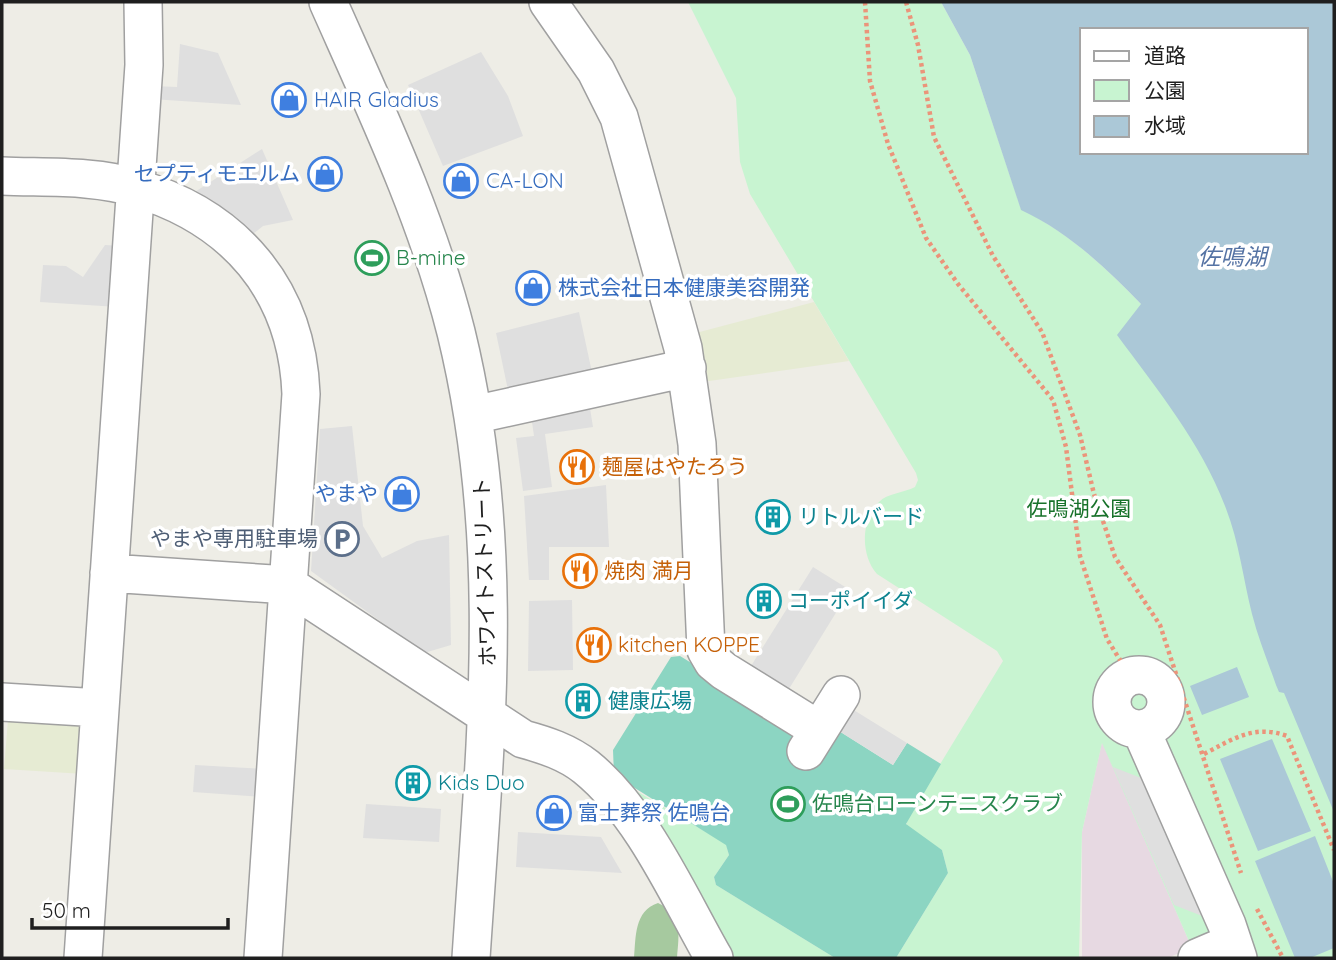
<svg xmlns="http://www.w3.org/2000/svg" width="1336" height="960" font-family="Quicksand,'Noto Sans JP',sans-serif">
<rect width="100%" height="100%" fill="#eeede6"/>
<path fill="#e7d9e2" d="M1102,742L1192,948L1167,958H1082V832Z"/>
<path fill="#e6ebd3" d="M814,302L849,361L702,382L692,334Z
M8,720L77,724L87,735L84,774L4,769Z"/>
<path fill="#a6c99f" d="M658,903C683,915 679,934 677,958H634C636,937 634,911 658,903Z"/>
<path fill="#c8f4d1" d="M688,2H941L970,55L1021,209C1069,233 1104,266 1141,304L1334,737V958H1255L1192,948L1102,743L1082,832L1079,958H896L948,873L942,850L907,827L906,820L1003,661L997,651L877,574C861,556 860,521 879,502C887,493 904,493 915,487L918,480L916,473L750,194L740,162L736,98Z
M628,786L726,844L729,855L714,877L716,885L835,958H726Z"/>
<path fill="#8cd5c2" d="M680,656L820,742L831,726L893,765L907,743L941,764L906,824L942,850L948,873L896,958H835L716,885L714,877L729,855L726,845L614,775L613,750L671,657Z"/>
<path fill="#dfdfdf" d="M180,44L218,53L241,105L152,99L153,86L177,87Z
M481,52L508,96L523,136L443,166L408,85Z
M262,149L293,220L263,226L248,238L187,197Z
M105,245L122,246L118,307L40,302L43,265L66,266L83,277Z
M579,312L593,377L509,395L496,333Z
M589,402L593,427L545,434L552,487L523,491L516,438L534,436L531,415Z
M352,426L363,526L382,558L417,541L449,535L451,645L424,653L311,571L320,429Z
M606,485L609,547H549V580H529L524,496Z
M813,567L850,590L784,697L746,674Z
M572,600L573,670L528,671L529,601Z
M844,704L907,743L893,765L831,726Z
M195,765L266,769L264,797L193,792Z
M1113,767L1154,783L1215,921L1174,905Z
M366,804L441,809L439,842L363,838Z
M518,832L601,837L622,873L516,867Z"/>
<path fill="#abc8d7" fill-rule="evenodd" d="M941,2H1334V812L1284,693L1279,692L1276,685C1268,662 1258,638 1252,614C1243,578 1239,541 1225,506C1201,443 1157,389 1117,335L1141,304C1104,266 1068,232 1021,210L970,55ZM1082,30H1306V152H1082Z
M1237,667L1249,697L1202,715L1190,686Z
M1272,739L1311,831L1258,851L1220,759Z
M1315,836L1334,884V948L1310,958H1295L1255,861Z"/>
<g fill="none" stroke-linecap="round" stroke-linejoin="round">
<g stroke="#a0a0a0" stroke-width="40">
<path id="minor" d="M328,2C376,110 427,217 456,332C508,544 485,744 471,958
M548,2L596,71L619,117L683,348L697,444L706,650L713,662L724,671L819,730
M2,176C44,178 95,175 136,188C235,218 297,289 301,394L263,958
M473,415L687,368
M109,573L288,585L523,739C545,745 567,752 586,767C642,812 679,897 714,958
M1112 702a27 27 0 1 1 54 0a27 27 0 1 1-54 0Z
M2,702L100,708
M1141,730L1227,925L1238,958
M806,751L841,695
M83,958L144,65L143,2
M1197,958L1232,943"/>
</g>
<path stroke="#eb947a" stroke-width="4.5" stroke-dasharray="3.5 3.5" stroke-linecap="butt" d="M865,2L870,81L888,144L926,238L958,284L1053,400L1066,447L1080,556L1107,639L1130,676
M906,2L918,45L934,137L993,256L1042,332L1080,435L1094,494L1115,557L1160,625L1241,873
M1204,754C1233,739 1254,724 1287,736L1334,850
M1257,909L1283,958"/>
<use href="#minor" stroke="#fff" stroke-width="37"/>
</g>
<defs>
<g id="shop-ring" transform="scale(1.75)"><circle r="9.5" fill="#fff" stroke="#3f7fe0" stroke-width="1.5"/><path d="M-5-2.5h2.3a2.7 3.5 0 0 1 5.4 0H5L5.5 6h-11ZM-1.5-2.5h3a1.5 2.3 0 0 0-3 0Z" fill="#3f7fe0"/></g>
<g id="stadium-ring" transform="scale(1.75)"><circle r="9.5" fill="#fff" stroke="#2e9e5b" stroke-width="1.5"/><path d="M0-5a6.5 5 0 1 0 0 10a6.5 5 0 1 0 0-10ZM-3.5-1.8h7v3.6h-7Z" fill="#2e9e5b"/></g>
<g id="restaurant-ring" transform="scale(1.75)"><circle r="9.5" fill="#fff" stroke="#e8710a" stroke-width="1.5"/><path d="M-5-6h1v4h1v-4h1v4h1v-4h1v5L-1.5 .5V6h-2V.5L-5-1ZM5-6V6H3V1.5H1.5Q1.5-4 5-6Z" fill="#e8710a"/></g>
<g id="building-ring" transform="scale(1.75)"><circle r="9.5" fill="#fff" stroke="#0f9aa8" stroke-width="1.5"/><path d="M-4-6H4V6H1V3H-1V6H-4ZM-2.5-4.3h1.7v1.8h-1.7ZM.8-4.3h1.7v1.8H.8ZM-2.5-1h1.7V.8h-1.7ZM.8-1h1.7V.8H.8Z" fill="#0f9aa8"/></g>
<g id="parking-ring" transform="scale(1.75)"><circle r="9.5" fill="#fff" stroke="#5c6f8a" stroke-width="1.5"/><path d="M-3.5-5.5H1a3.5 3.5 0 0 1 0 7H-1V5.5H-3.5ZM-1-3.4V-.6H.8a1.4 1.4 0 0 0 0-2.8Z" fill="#5c6f8a"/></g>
</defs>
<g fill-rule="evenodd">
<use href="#shop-ring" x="289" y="100"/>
<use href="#shop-ring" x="325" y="174"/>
<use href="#shop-ring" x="461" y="181"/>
<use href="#stadium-ring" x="372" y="258"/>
<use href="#shop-ring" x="533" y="288"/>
<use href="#restaurant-ring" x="577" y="467"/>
<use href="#shop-ring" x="402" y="494"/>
<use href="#building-ring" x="773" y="517"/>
<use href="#parking-ring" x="342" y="539"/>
<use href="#restaurant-ring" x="580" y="571"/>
<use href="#building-ring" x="764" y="601"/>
<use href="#restaurant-ring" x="594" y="645"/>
<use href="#building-ring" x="583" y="701"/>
<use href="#building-ring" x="413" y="783"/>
<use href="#stadium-ring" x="788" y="804"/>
<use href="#shop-ring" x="554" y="813"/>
</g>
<g text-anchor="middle" stroke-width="7" stroke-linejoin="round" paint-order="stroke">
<g font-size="21" fill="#366cbe" stroke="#fff" text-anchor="start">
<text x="314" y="107">HAIR Gladius</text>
<text x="300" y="181" text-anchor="end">セプティモエルム</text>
<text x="486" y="188">CA-LON</text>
<text x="558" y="295">株式会社日本健康美容開発</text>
<text x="378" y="501" text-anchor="end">やまや</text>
<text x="578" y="820">富士葬祭 佐鳴台</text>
</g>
<g font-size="21" fill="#27864d" stroke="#fff" text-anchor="start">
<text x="396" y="265">B-mine</text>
<text x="812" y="811">佐鳴台ローンテニスクラブ</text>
</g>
<g font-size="21" fill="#c56008" stroke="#fff" text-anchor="start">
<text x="602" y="474">麺屋はやたろう</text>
<text x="604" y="578">焼肉 満月</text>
<text x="618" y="652">kitchen KOPPE</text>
</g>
<g font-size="21" fill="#18722a" stroke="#fff">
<text x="1079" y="516">佐鳴湖公園</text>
</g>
<g font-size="21" fill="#0d838f" stroke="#fff" text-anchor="start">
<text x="798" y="524">リトルバード</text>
<text x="788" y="608">コーポイイダ</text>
<text x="608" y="708">健康広場</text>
<text x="438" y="790">Kids Duo</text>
</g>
<g font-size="21" fill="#4e5e75" stroke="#fff" text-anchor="end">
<text x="318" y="546">やまや専用駐車場</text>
</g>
<g font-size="21" fill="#1f1f1f" stroke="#fff">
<text transform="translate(485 572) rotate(-92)" y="7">ホワイトストリート</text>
</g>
<g font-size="23" font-style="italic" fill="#5573a4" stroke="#fff">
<text x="1232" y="265">佐鳴湖</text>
</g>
</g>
<rect width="1336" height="960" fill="none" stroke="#1f1f1f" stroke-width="7"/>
<rect x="1080" y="28" width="228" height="126" fill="#ffffff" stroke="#a5a5a5" stroke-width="2"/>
<rect x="1094" y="51" width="35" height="10" fill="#ffffff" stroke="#a5a5a5" stroke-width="2"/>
<text x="1144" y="63" font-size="21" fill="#1f1f1f">道路</text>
<rect x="1094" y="80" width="35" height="21" fill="#c8f4d1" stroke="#a5a5a5" stroke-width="2"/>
<text x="1144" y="98" font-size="21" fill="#1f1f1f">公園</text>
<rect x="1094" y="116" width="35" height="21" fill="#abc8d7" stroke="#a5a5a5" stroke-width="2"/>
<text x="1144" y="133" font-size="21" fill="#1f1f1f">水域</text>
<path d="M32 918v10h196v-10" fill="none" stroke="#1f1f1f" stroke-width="3.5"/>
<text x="42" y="918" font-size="21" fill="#1f1f1f" stroke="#ffffff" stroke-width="5" paint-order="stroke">50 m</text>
</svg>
